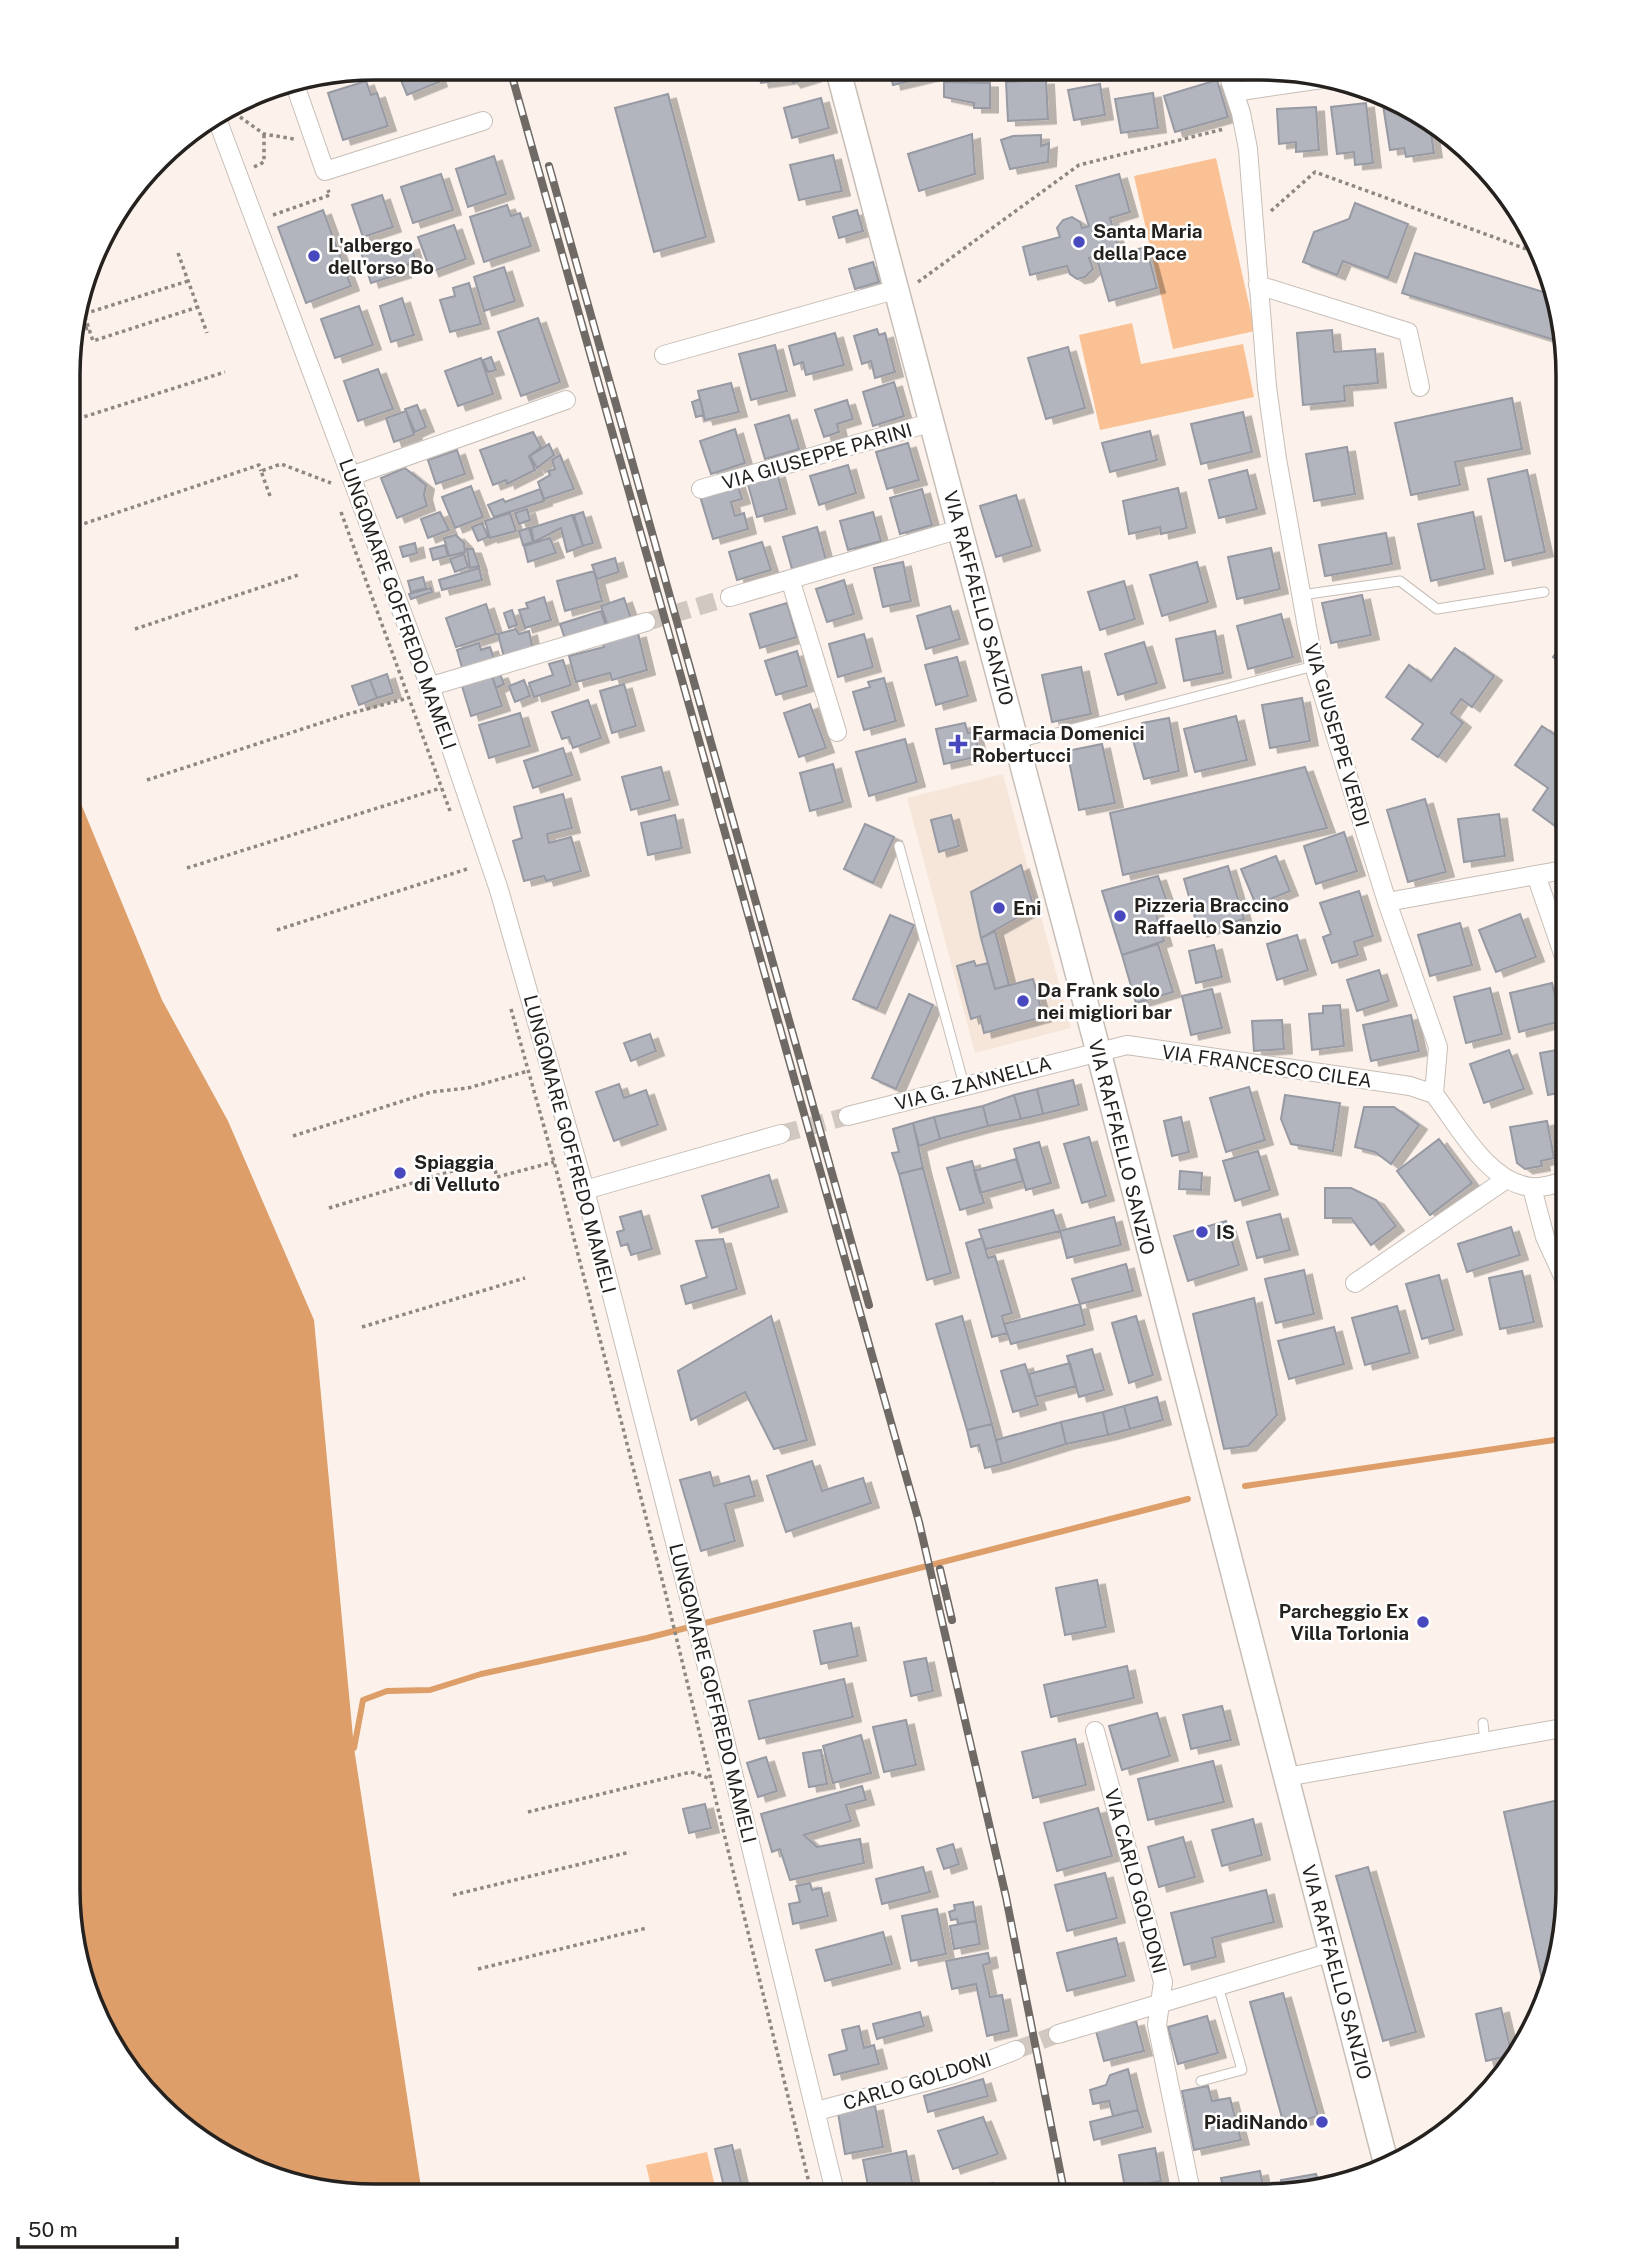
<svg xmlns="http://www.w3.org/2000/svg" width="1637" height="2265" font-family="'Public Sans',sans-serif">
<defs>
<filter id="shadow"><feDropShadow dx="8" dy="4.5" stdDeviation="0" flood-color="#0004"/></filter>
</defs>
<rect width="100%" height="100%" fill="#fcf2eb"/>
<path fill="#f6e6da" d="M1003,774L1071,1028L975,1053L907,798Z"/>
<path fill="#f9c194" d="M1216,158L1255,331L1173,349L1134,176Z
M1132,323L1141,364L1243,344L1254,397L1100,430L1079,335Z
M707,2152L717,2195H653L646,2165Z"/>
<path fill="#dd9e69" d="M70,777L162,1000L228,1121L314,1320L354,1748L422,2194H336L258,2173L189,2133L100,2025L68,1890Z"/>
<g fill="none" stroke-linecap="round" stroke-linejoin="round">
<path stroke="#dd9e69" stroke-width="6" d="M1245,1486L1568,1438
M354,1748L363,1700L387,1691L430,1690L481,1674L647,1638L1188,1499"/>
</g>
<path fill="#b2b4be" stroke="#9799a3" stroke-width="2" filter="url(#shadow)" d="M396,68H434L439,82L407,95Z
M757,69L811,70L813,77L793,83L790,79L761,83Z
M905,70H939L940,74L893,85L890,73Z
M1046,80L1048,119L1008,121L1006,82Z
M1217,80L1228,117L1175,132L1164,96Z
M366,81L371,95L377,93L388,126L343,140L328,93Z
M944,82L990,83V108H974V103L944,97Z
M1100,84L1105,115L1074,120L1068,90Z
M1153,93L1158,128L1121,133L1115,99Z
M668,94L706,237L654,252L615,108Z
M821,98L829,128L792,138L784,108Z
M1366,103L1373,163L1355,165L1354,152L1337,154L1331,107Z
M1399,103L1429,120L1434,153L1406,157L1404,148L1390,150L1383,105Z
M1316,107L1319,150L1296,152V142L1279,144L1277,109Z
M1441,128L1448,132L1454,139L1443,140Z
M972,134L975,174L919,191L908,154Z
M1041,135V146L1049,143L1048,162L1010,169L1001,140L1013,136Z
M833,155L842,191L799,200L790,165Z
M494,156L506,194L468,207L456,169Z
M441,174L453,210L413,223L401,187Z
M1119,174L1130,212L1110,218L1120,254L1146,247L1157,288L1109,301L1096,256L1089,258L1093,269L1085,277L1077,279L1070,274L1067,266L1030,275L1023,247L1060,237L1057,228L1063,220L1072,217L1080,222L1082,228L1089,226L1076,186Z
M382,195L393,227L363,237L352,205Z
M1355,203L1408,224L1388,278L1343,261L1337,275L1303,262L1314,232L1349,219Z
M507,205L511,216L520,213L531,246L484,262L470,217Z
M323,210L351,286L306,303L278,227Z
M857,210L863,231L839,238L833,217Z
M454,225L466,259L431,272L418,237Z
M374,241L376,246L395,241L397,249L411,245L416,262L401,267L403,273L371,283L359,246Z
M1415,253L1550,294L1561,342L1402,293Z
M873,262L879,282L855,289L849,269Z
M504,267L515,301L484,311L474,277Z
M469,283L481,324L450,332L440,300L455,296L453,288Z
M402,298L414,335L391,342L380,306Z
M359,306L373,345L335,358L321,319Z
M538,318L560,382L521,396L498,332Z
M877,329L879,335L885,333L895,372L875,378L871,361L862,364L854,336Z
M1332,330L1334,352L1375,349L1378,383L1344,386L1345,401L1303,405L1297,333Z
M835,333L844,365L806,375L803,362L794,365L789,346Z
M775,345L787,391L751,400L739,354Z
M1068,347L1085,408L1046,419L1028,358Z
M491,357L496,370L488,372L483,360Z
M481,358L493,394L458,406L445,371Z
M378,369L393,409L358,421L344,381Z
M894,382L904,416L873,426L863,392Z
M731,383L739,412L705,420L698,391Z
M1512,398L1522,449L1455,462L1460,485L1411,495L1395,423Z
M700,399L704,415L696,417L692,402Z
M847,400L853,419L837,424L839,432L824,437L815,410Z
M417,405L426,427L415,432L405,409Z
M406,411L414,435L394,442L386,418Z
M1243,412L1252,452L1201,464L1191,424Z
M789,415L799,449L765,459L755,425Z
M735,429L745,463L711,474L700,441Z
M1150,431L1157,460L1110,472L1102,443Z
M533,432L541,447L529,456L535,470L507,484L506,480L493,485L480,450Z
M908,443L919,480L887,489L876,452Z
M549,444L554,455L537,468L530,456Z
M1347,447L1355,494L1314,501L1306,454Z
M457,450L465,474L436,484L428,460Z
M560,455L574,489L544,499L538,482L550,475L548,471L555,469L552,460Z
M848,465L856,493L819,505L810,476Z
M405,468L426,485L424,495L427,506L397,518L381,478Z
M1247,470L1257,509L1219,518L1209,480Z
M1527,470L1545,552L1505,561L1488,479Z
M777,473L787,509L757,517L747,481Z
M737,483L742,499L731,502L735,516L744,513L748,529L713,539L699,493Z
M471,486L483,517L455,528L442,497Z
M1178,488L1187,528L1161,534L1160,527L1129,534L1123,501Z
M540,489L544,501L494,517L488,505L503,499L505,502Z
M922,489L932,525L900,534L890,498Z
M1016,495L1032,546L996,557L980,506Z
M527,509L530,520L519,524L515,513Z
M440,512L449,530L428,538L421,519Z
M583,512L593,543L583,546L574,515Z
M873,512L881,541L848,550L840,521Z
M1473,512L1485,569L1431,581L1418,524Z
M510,513L516,531L490,538L485,521Z
M572,515L583,546L567,552L561,528L534,542L531,528Z
M482,523L488,537L478,541L472,527Z
M817,527L826,560L792,569L783,537Z
M529,528L533,542L523,545L519,531Z
M1386,533L1392,564L1325,576L1319,545Z
M456,535L464,543L465,552L449,556L444,538Z
M550,538L556,553L528,562L524,546Z
M762,542L771,570L737,580L729,552Z
M415,543L417,553L403,557L400,547Z
M445,545L448,556L433,560L430,549Z
M1271,548L1280,589L1237,599L1228,557Z
M467,549H473L479,566L470,568Z
M464,554L468,567L455,572L450,559Z
M615,558L619,572L597,579L592,565Z
M903,562L911,601L883,607L874,568Z
M1197,562L1208,602L1162,616L1150,575Z
M479,568L482,580L442,590L439,580Z
M594,571L602,601L565,611L557,581Z
M423,577L426,588L411,592L408,581Z
M844,580L854,614L827,622L816,589Z
M1124,581L1135,619L1100,630L1088,592Z
M431,588L432,592L411,599L409,594Z
M1362,595L1371,635L1331,643L1322,603Z
M544,597L551,620L525,628L519,610L528,608L526,603Z
M624,598L632,621L609,629L601,606Z
M787,603L797,637L760,648L750,614Z
M486,604L496,634L456,647L446,618Z
M950,606L960,639L926,649L917,616Z
M512,610L517,625L509,628L504,613Z
M601,611L607,629L566,642L560,624Z
M1281,614L1293,657L1248,669L1237,626Z
M516,629L519,634L529,631L533,650L504,657L498,634Z
M1215,631L1223,673L1184,681L1176,639Z
M638,633L647,670L612,680L610,673L576,682L569,656L604,647L603,642Z
M864,634L873,667L838,677L829,644Z
M1569,636V669L1553,657Z
M1144,642L1157,683L1118,695L1105,654Z
M479,643L481,650L490,647L495,662L463,671L457,650Z
M1455,648L1494,676L1472,707L1461,699L1451,713L1463,723L1438,757L1412,739L1423,724L1386,697L1409,665L1431,681Z
M797,651L807,686L776,695L765,661Z
M957,657L968,696L936,705L925,665Z
M563,660L571,685L534,697L529,683L553,675L549,664Z
M1081,667L1091,714L1052,722L1042,675Z
M387,674L393,693L377,698L370,680Z
M500,674L504,684L496,688L492,676Z
M492,676L502,706L471,716L462,686Z
M884,678L896,721L864,730L853,692L870,687L868,682Z
M370,680L377,698L359,705L352,686Z
M524,680L530,696L515,702L509,686Z
M624,684L636,726L612,733L600,691Z
M1302,698L1310,741L1270,748L1262,705Z
M588,700L601,738L573,748L569,737L562,739L552,712Z
M810,704L826,748L799,757L784,713Z
M520,713L530,746L489,758L479,725Z
M1236,716L1247,760L1195,772L1184,729Z
M1169,718L1179,771L1144,779L1131,733L1143,730L1142,723Z
M965,723L968,733L974,732L980,756L944,764L936,729Z
M1542,726L1569,744L1566,834L1533,810L1548,788L1515,765Z
M905,739L917,782L869,796L856,752Z
M1102,744L1115,803L1079,810L1067,751Z
M563,748L572,775L533,788L524,761Z
M833,764L843,802L810,811L800,773Z
M661,767L670,800L631,810L622,777Z
M1305,767L1327,828L1123,875L1110,813Z
M563,794L572,828L547,834L549,843L571,837L581,871L546,881L544,876L524,881L513,841L522,838L514,807Z
M1425,799L1446,872L1408,882L1387,810Z
M1499,814L1505,856L1464,862L1458,819Z
M675,815L682,848L648,855L641,823Z
M951,815L959,846L939,852L931,820Z
M865,824L894,837L873,883L844,869Z
M1344,832L1357,871L1316,884L1304,846Z
M1276,856L1290,891L1256,905L1241,869Z
M1021,865L1034,908L981,938L971,892Z
M1228,866L1244,919L1199,932L1184,879Z
M1158,876L1167,902L1154,907L1164,941L1122,955L1102,891Z
M1359,891L1373,936L1354,942L1358,955L1332,963L1323,937L1331,934L1320,903Z
M1520,914L1536,957L1496,972L1479,930Z
M890,915L914,925L877,1009L853,999Z
M1460,923L1472,965L1430,976L1418,935Z
M995,931L1009,985L995,989L981,938Z
M1297,935L1308,970L1277,980L1267,944Z
M1158,944L1173,992L1136,1003L1122,955Z
M1214,945L1222,977L1196,983L1189,951Z
M974,961L976,966L988,963L995,989L1033,979L1043,1017L984,1033L980,1016L971,1019L957,966Z
M1379,970L1389,1001L1357,1011L1347,980Z
M1552,983L1561,1021L1519,1032L1510,993Z
M1490,988L1502,1034L1466,1043L1454,997Z
M1212,989L1222,1028L1191,1035L1182,996Z
M909,994L933,1005L896,1089L872,1078Z
M1340,1005L1344,1046L1312,1050L1309,1014L1323,1013V1006Z
M1411,1015L1419,1051L1371,1061L1363,1025Z
M1282,1020L1284,1049L1254,1051L1252,1021Z
M650,1034L656,1051L631,1061L624,1043Z
M1568,1048V1091L1548,1095L1540,1053Z
M1509,1050L1524,1089L1484,1103L1470,1064Z
M1073,1080L1079,1105L1043,1114L1037,1089Z
M619,1084L624,1098L646,1090L658,1125L614,1141L596,1092Z
M1249,1087L1265,1140L1226,1152L1210,1098Z
M1037,1089L1043,1114L1021,1119L1014,1095Z
M1014,1095L1021,1119L988,1126L983,1106Z
M1285,1095L1340,1103L1333,1151L1291,1144L1281,1119Z
M983,1106L988,1126L940,1139L934,1117Z
M1364,1107H1394L1419,1125L1391,1164L1375,1152L1355,1147Z
M934,1117L940,1139L919,1146L913,1123Z
M1181,1117L1189,1152L1172,1156L1164,1121Z
M1547,1121L1554,1158L1541,1161L1542,1166L1525,1169L1517,1163L1510,1127Z
M913,1123L923,1168L899,1174L892,1153L899,1152L893,1129Z
M1089,1137L1106,1196L1082,1203L1064,1144Z
M1439,1139L1472,1183L1430,1215L1397,1171Z
M1039,1142L1051,1183L1026,1190L1014,1149Z
M1258,1151L1270,1190L1235,1201L1223,1161Z
M1016,1159L1023,1181L980,1193L974,1171Z
M972,1161L984,1203L960,1210L947,1168Z
M923,1168L951,1273L927,1280L899,1174Z
M1180,1171L1202,1173L1201,1190L1179,1189Z
M769,1175L779,1207L712,1228L702,1196Z
M1325,1188H1351L1376,1200L1396,1226L1371,1245L1351,1218H1325Z
M1053,1210L1060,1231L986,1249L979,1230Z
M641,1211L652,1249L631,1255L628,1244L621,1246L617,1232L624,1230L620,1217Z
M1280,1214L1290,1250L1257,1258L1247,1222Z
M1114,1217L1121,1245L1067,1258L1060,1231Z
M1226,1221L1239,1265L1188,1281L1174,1236Z
M1511,1227L1520,1255L1467,1272L1458,1244Z
M982,1238L988,1258L995,1256L1012,1313L1002,1316L1007,1333L992,1337L966,1243Z
M723,1239L737,1289L686,1304L681,1286L707,1277L696,1241Z
M1126,1264L1133,1291L1080,1304L1072,1279Z
M1304,1270L1314,1314L1276,1323L1265,1279Z
M1522,1271L1534,1322L1500,1329L1489,1278Z
M1439,1275L1454,1330L1422,1339L1406,1284Z
M1254,1298L1277,1415L1248,1446L1224,1449L1193,1314Z
M1080,1304L1085,1325L1011,1344L1004,1324Z
M1397,1306L1410,1353L1365,1365L1352,1318Z
M771,1316L807,1440L774,1449L745,1392L691,1420L678,1371Z
M962,1316L992,1424L967,1430L936,1324Z
M1136,1316L1153,1375L1129,1383L1112,1323Z
M1334,1327L1344,1364L1289,1379L1278,1341Z
M1092,1349L1104,1390L1079,1397L1067,1356Z
M1070,1363L1076,1386L1035,1397L1029,1374Z
M1025,1364L1038,1405L1013,1412L1001,1371Z
M1157,1397L1163,1420L1130,1429L1124,1406Z
M1124,1406L1130,1429L1108,1435L1103,1412Z
M1103,1412L1108,1435L1066,1444L1061,1422Z
M1061,1422L1066,1444L1002,1464L996,1440Z
M992,1424L1002,1464L985,1468L979,1445L971,1447L967,1430Z
M812,1461L822,1491L863,1478L871,1503L786,1532L767,1476Z
M710,1472L714,1486L749,1476L755,1496L725,1504L735,1541L701,1551L680,1480Z
M1097,1580L1106,1627L1065,1635L1056,1588Z
M851,1623L858,1656L821,1664L814,1631Z
M926,1658L933,1691L911,1696L904,1662Z
M1127,1666L1134,1698L1051,1717L1044,1685Z
M844,1679L853,1717L759,1739L749,1701Z
M1222,1706L1231,1740L1191,1749L1183,1715Z
M1157,1713L1170,1756L1122,1770L1109,1726Z
M906,1720L916,1765L884,1772L873,1727Z
M861,1735L871,1773L833,1783L823,1746Z
M1075,1739L1086,1785L1033,1798L1022,1752Z
M821,1750L827,1784L809,1787L803,1753Z
M766,1757L777,1791L758,1797L747,1763Z
M1213,1761L1224,1802L1148,1820L1138,1779Z
M862,1786L866,1800L846,1805L851,1821L804,1835L817,1847L860,1839L864,1863L790,1880L780,1849L772,1852L761,1814Z
M1568,1798V1910L1553,1987L1544,1988L1504,1812Z
M705,1804L711,1828L689,1833L683,1809Z
M1098,1808L1112,1856L1057,1871L1044,1823Z
M1253,1819L1262,1855L1222,1866L1212,1830Z
M1183,1837L1195,1877L1159,1887L1148,1847Z
M953,1844L959,1864L944,1869L937,1849Z
M923,1867L930,1892L882,1904L876,1879Z
M1368,1867L1416,2032L1383,2041L1336,1876Z
M1105,1873L1117,1918L1067,1931L1055,1885Z
M810,1883L812,1890L821,1888L828,1916L793,1924L789,1904L800,1902L796,1886Z
M1266,1890L1274,1922L1212,1938L1216,1957L1184,1965L1171,1913Z
M973,1902L976,1921L958,1924L957,1919L951,1920L949,1912L955,1910L954,1905Z
M937,1909L946,1954L911,1961L902,1916Z
M976,1921L980,1944L954,1949L950,1926Z
M883,1932L892,1964L825,1981L816,1950Z
M1116,1938L1126,1976L1067,1991L1057,1953Z
M988,1953L990,1963L983,1965L990,1997L1002,1995L1009,2031L987,2036L976,1984L952,1989L946,1961Z
M1283,1993L1318,2116L1284,2125L1250,2002Z
M1501,2008L1512,2055L1486,2061L1476,2014Z
M920,2012L924,2026L877,2039L873,2024Z
M1207,2016L1218,2053L1178,2064L1168,2027Z
M1136,2021L1144,2051L1104,2061L1096,2031Z
M859,2026L864,2048L874,2045L879,2064L834,2075L829,2055L847,2050L842,2030Z
M1128,2069L1138,2110L1113,2116L1109,2101L1093,2104L1090,2090L1106,2085L1110,2075Z
M983,2079L988,2096L928,2112L924,2096Z
M1208,2086L1212,2101L1230,2098L1241,2140L1194,2150L1182,2091Z
M875,2106L883,2147L845,2154L838,2113Z
M1138,2110L1143,2127L1094,2140L1090,2122Z
M983,2117L998,2154L953,2169L938,2131Z
M732,2145L744,2195H726L715,2149Z
M1155,2148L1161,2181L1125,2188L1119,2155Z
M906,2151L914,2192L870,2196L863,2160Z
M1260,2171L1265,2196L1225,2197L1221,2178Z
M1316,2174L1319,2183L1284,2192L1281,2180Z
M993,2183L997,2196H952Z"/>
<g fill="none" stroke-linecap="round" stroke-linejoin="round">
<path stroke="#d1c8c2" stroke-width="18" stroke-dasharray="18 9" stroke-linecap="butt" d="M646,622L730,597
M781,1134L848,1116
M1016,2050L1058,2034"/>
<g stroke="#c7beb7" stroke-width="11">
<path id="lane" d="M1301,595L1400,581L1437,609L1544,592
M1018,743L1314,666
M899,846L964,1085
M1483,1723L1485,1742
M1201,2081L1242,2070L1218,1986"/>
</g>
<g stroke="#c7beb7" stroke-width="20">
<path id="street" d="M1227,71L1241,113L1248,149L1267,387L1277,459L1314,666L1387,902L1438,1047L1434,1094
M294,82L325,171L483,121
M1234,92L1329,78
M217,119L433,695L499,890L585,1190L713,1691L836,2196
M1258,285L1408,332L1420,387
M664,355L898,289
M351,476L566,400
M701,489L933,422
M790,579L837,732
M730,597L960,529
M428,687L646,622
M1536,875L1568,968
M1387,902L1569,869
M1434,1094C1459,1126 1487,1182 1531,1187C1542,1189 1557,1183 1568,1180
M848,1116L1127,1045L1410,1086L1434,1094
M1532,1188L1545,1237L1568,1287
M585,1190L781,1134
M1355,1283L1505,1180
M1095,1731L1163,1982L1157,2025L1192,2197
M1286,1777L1568,1727
M1058,2034L1332,1952
M817,2111L954,2074L1016,2050"/>
</g>
<g stroke="#c7beb7" stroke-width="27">
<path id="secondary" d="M838,70L1098,1050L1387,2167"/>
</g>
<path stroke="#8e8782" stroke-width="3.5" stroke-dasharray="3.5 3.5" stroke-linecap="butt" d="M240,117L264,134L294,139
M254,167L264,162V134
M1271,211L1315,172L1540,254
M273,215L330,195L328,190
M178,253L207,333
M188,281L84,314L93,341L198,307
M918,282L1079,165L1224,129
M72,333L88,328
M71,421L225,372
M270,496L261,471L281,464L331,483
M341,512L450,811
M71,528L259,465L261,471
M135,629L298,575
M147,780L348,714L408,698
M187,868L441,788
M277,930L470,868
M511,1009L557,1173L664,1587L812,2195
M293,1136L431,1092L468,1088L528,1071
M329,1208L492,1159L497,1177L554,1162
M362,1327L525,1278
M528,1812L691,1772L711,1779
M453,1895L630,1852
M478,1969L647,1928"/>
<use href="#lane" stroke="#fff" stroke-width="9"/>
<use href="#street" stroke="#fff" stroke-width="18"/>
<use href="#secondary" stroke="#fff" stroke-width="24"/>
<g stroke="#6f6a66" stroke-width="8">
<path id="rail" d="M510,69L919,1522L1006,1897L1065,2196
M549,166L869,1305
M940,1569L952,1620"/>
</g>
<use href="#rail" stroke="#fff" stroke-width="5" stroke-dasharray="16" stroke-linecap="butt"/>
</g>
<g fill="#4849bf" stroke="#fff" stroke-width="2.5">
<circle cx="1079" cy="242" r="7"/>
<circle cx="314" cy="256" r="7"/>
<path d="M954.5 733.5h7v7h7v7h-7v7h-7v-7h-7v-7h7z"/>
<circle cx="999" cy="908" r="7"/>
<circle cx="1120" cy="916" r="7"/>
<circle cx="1023" cy="1001" r="7"/>
<circle cx="400" cy="1173" r="7"/>
<circle cx="1202" cy="1232" r="7"/>
<circle cx="1423" cy="1622" r="7"/>
<circle cx="1322" cy="2122" r="7"/>
</g>
<g text-anchor="middle" stroke-width="5" stroke-linejoin="round" paint-order="stroke">
<g font-size="19" font-weight="bold" fill="#24211e" stroke="#fff" text-anchor="start">
<text x="1093" y="238">Santa Maria<tspan x="1093" dy="22">della Pace</tspan></text>
<text x="328" y="252">L'albergo<tspan x="328" dy="22">dell'orso Bo</tspan></text>
<text x="972" y="740">Farmacia Domenici<tspan x="972" dy="22">Robertucci</tspan></text>
<text x="1134" y="912">Pizzeria Braccino<tspan x="1134" dy="22">Raffaello Sanzio</tspan></text>
<text x="1013" y="915">Eni</text>
<text x="1037" y="997">Da Frank solo<tspan x="1037" dy="22">nei migliori bar</tspan></text>
<text x="414" y="1169">Spiaggia<tspan x="414" dy="22">di Velluto</tspan></text>
<text x="1216" y="1239">IS</text>
<text x="1409" y="1618" text-anchor="end">Parcheggio Ex<tspan x="1409" dy="22">Villa Torlonia</tspan></text>
<text x="1308" y="2129" text-anchor="end">PiadiNando</text>
</g>
<g font-size="19" fill="#24211e" stroke="#fff">
<text transform="translate(817 456) rotate(-16)" y="7">VIA GIUSEPPE PARINI</text>
<text transform="translate(979 598) rotate(75)" y="7">VIA RAFFAELLO SANZIO</text>
<text transform="translate(398 604) rotate(70)" y="7">LUNGOMARE GOFFREDO MAMELI</text>
<text transform="translate(1337 735) rotate(74)" y="7">VIA GIUSEPPE VERDI</text>
<text transform="translate(1267 1066) rotate(8)" y="7">VIA FRANCESCO CILEA</text>
<text transform="translate(973 1083) rotate(-15)" y="7">VIA G. ZANNELLA</text>
<text transform="translate(570 1144) rotate(75)" y="7">LUNGOMARE GOFFREDO MAMELI</text>
<text transform="translate(1122 1147) rotate(76)" y="7">VIA RAFFAELLO SANZIO</text>
<text transform="translate(713 1693) rotate(76)" y="7">LUNGOMARE GOFFREDO MAMELI</text>
<text transform="translate(1136 1881) rotate(75)" y="7">VIA CARLO GOLDONI</text>
<text transform="translate(1337 1972) rotate(75)" y="7">VIA RAFFAELLO SANZIO</text>
<text transform="translate(917 2081) rotate(-17)" y="7">CARLO GOLDONI</text>
</g>
</g>
<path d="M0 0H1637V2265H0ZM375 80H1261A295 295 0 0 1 1556 375V1889A295 295 0 0 1 1261 2184H375A295 295 0 0 1 80 1889V375A295 295 0 0 1 375 80Z" fill="#fff" fill-rule="evenodd"/>
<path fill="none" stroke="#24211e" stroke-width="3.5" d="M375 80H1261A295 295 0 0 1 1556 375V1889A295 295 0 0 1 1261 2184H375A295 295 0 0 1 80 1889V375A295 295 0 0 1 375 80Z"/>
<path d="M18 2237v10h159v-10" fill="none" stroke="#24211e" stroke-width="3.5"/>
<text x="28" y="2237" font-size="21" fill="#24211e" stroke="#ffffff" stroke-width="5" paint-order="stroke">50 m</text>
</svg>
